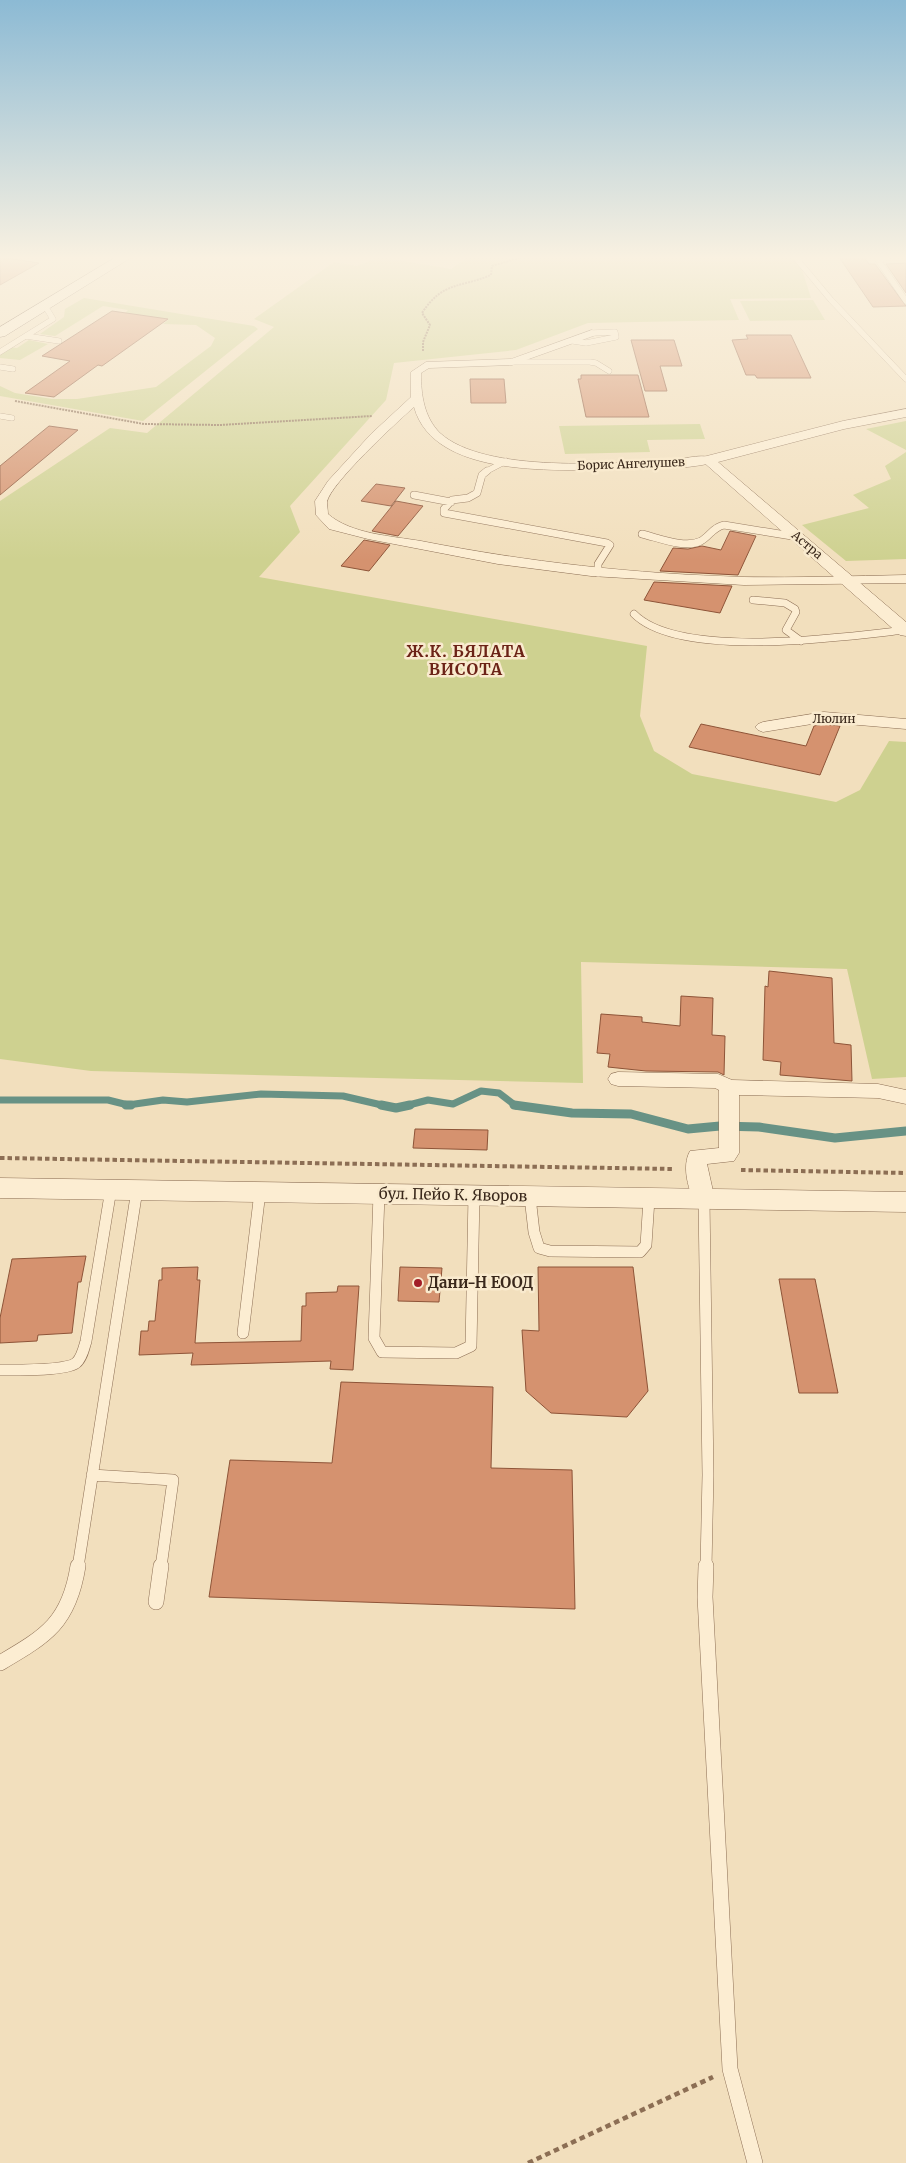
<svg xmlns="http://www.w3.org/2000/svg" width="906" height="2163" font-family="Merriweather,serif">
<rect width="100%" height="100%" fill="#f2dfbd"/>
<path fill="#ced190" d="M379,257L451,269L468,257H798L811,298L730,299L739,320L588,323L516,350L394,363L386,400L290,506L300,532L259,577L647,646L640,716L654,751L692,774L836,802L860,790L889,741L906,742V1077L872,1079L847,969L581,962L583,1083L91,1071L0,1059V501L110,428L147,433L274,327L254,319L334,262L357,266Z
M84,298L254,326L258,329L143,421L0,396V386L15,393L52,399H77L156,387L211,346L215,338L196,325L163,324L168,320L125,313L128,310L103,306L55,336L40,334L64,317L65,309Z
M813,300L825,320L750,321L740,301Z
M29,340L48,344L20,360L0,358V353L9,347L17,348Z
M906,421V450L866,429Z
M700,424L705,439L647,440L650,452L565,454L559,426Z
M906,452V559L846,561L802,525L869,508L853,495L891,479L885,466Z"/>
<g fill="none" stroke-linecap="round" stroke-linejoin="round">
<path stroke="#689285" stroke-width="7" d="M0,1100H108L128,1105L163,1100L187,1102L261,1094L343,1096L386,1106
M405,1106L428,1100L453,1104L481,1091L499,1093L516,1106"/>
<path stroke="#689285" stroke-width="9" d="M126,1105H131
M381,1105L396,1108L410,1105
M514,1105L572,1113L631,1114L688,1129L720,1126L759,1127L835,1138L906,1131"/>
</g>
<path fill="#d5926f" stroke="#8e5438" d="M0,257L39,263L0,285Z
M839,257H864L869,264H875L906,306L873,307Z
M906,263V293L886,264Z
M112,311L168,319L102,366L98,365L54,397L25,393L70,361L42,356Z
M746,335H791L811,378H757L755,375H746L732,340L748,339Z
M631,340H674L682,366H660L667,391H645Z
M581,375H638L649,417H586L578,379H581Z
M470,379H504L506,403H471Z
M49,426L78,430L0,495V466Z
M376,484L405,488L391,506L361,501Z
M396,501L423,506L398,536L372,531Z
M730,531L756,536L738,575L660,571L673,548L688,549L702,546L721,550Z
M364,540L390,545L369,571L341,566Z
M654,582L732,586L720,613L644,600Z
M701,724L806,746L814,726L824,724L840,726L820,775L689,747Z
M769,971L832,978L834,1043L851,1045L852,1081L780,1075L781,1062L763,1060L765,986L768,987Z
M681,996L713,998L712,1035L725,1036L724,1075L718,1072L646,1071L608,1067L610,1054L597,1053L601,1014L642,1017V1022L680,1026Z
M415,1129L488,1130L487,1150L413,1148Z
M86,1256L81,1282H78L72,1333L38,1335L37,1341L0,1343V1318L12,1259Z
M198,1267L197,1280H200L195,1343L301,1341L302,1306H306V1293L337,1292L338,1286H359L353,1370L330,1369L331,1361L191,1365L193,1353L139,1355L141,1331H148L149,1321H155L159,1280H162V1268Z
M400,1267L442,1268L439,1302L398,1301Z
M538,1267H633L648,1391L627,1417L551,1413L526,1391L522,1330L539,1331Z
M779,1279H815L838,1393H799Z
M341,1382L493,1387L491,1468L572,1470L575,1609L209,1597L230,1460L332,1463Z"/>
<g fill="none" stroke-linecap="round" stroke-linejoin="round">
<g stroke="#8c6e54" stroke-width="6">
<path id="service-far3" d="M795,257L831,300L906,379
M888,257L878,260L906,301
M26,336L59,341
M573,341L586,343L616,337L615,332L592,333
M0,352L53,319L45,306
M512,362H590L596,363L609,371
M0,367L13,369
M0,416L12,418
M485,472L506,461"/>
</g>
<g stroke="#8c6e54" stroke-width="8">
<path id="service-far2" d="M487,471L482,475L477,493L468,498L452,500L444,509V513L607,543L610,545L598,564V573
M414,495L451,502
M642,534C659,538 685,549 701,541C710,536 713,527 724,525L798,537
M753,600L785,603L795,609L796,612L786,630L801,641
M634,614C680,660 843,637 905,630"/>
</g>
<g stroke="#8c6e54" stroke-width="12">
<path id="service-far1" d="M379,1194L374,1338L382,1352L456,1353L471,1346L474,1195
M530,1197L534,1232L539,1248L550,1251L640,1252L646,1245L649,1199
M704,1200L708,1475L706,1567
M243,1333L260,1192
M0,1370C15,1370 65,1371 76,1363C82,1358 84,1348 86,1341L111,1189
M92,1475L173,1480L161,1567
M78,1567L137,1190"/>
</g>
<g stroke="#8c6e54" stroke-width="16">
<path id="service" d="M706,1566L705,1597L730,2069L755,2163
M156,1602L161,1566
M0,1663C46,1636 69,1623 78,1566"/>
</g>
<g stroke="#8c6e54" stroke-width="1">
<path id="minor" d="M592,330L597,333L596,335L512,365L429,368L421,373C421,395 424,417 440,433C485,474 615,463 674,460C684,459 707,452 714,460L712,463C683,470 651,468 621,469C563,470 434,480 414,407C397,422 330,484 327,502C327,506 328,510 328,514C351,534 391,536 421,541C528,562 635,574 744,577C798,578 852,576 906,575V583L744,585L591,576L498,564L368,539L329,529L316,515L315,501L328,481L371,434L411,397V372L426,362L511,359Z
M824,712L906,719V729L824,722L763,732L758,730L755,727L758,724L763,722Z
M618,1072L718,1074L732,1080L878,1084L906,1090V1104L878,1098L739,1095V1153L734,1161L707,1164L715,1200L712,1206L704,1208L696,1206C689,1191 681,1167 690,1151L719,1148V1090L715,1088L618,1086L611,1084L608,1079L611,1074Z"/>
</g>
<g stroke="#8c6e54" stroke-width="1">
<path id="tertiary" d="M906,409V417L844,429L718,462L906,622V636L900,635L701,460L703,457L843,421Z
M0,1178L906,1192V1212L0,1198Z"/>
</g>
<g stroke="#6e4f38" stroke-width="1">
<path id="secondary" d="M116,257H132L5,336L0,337V327Z"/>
</g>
<path stroke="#8c6e54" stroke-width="2" stroke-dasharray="2 1" stroke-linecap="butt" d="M423,351V342L430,325L422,313C443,281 460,288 491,275L492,266L522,257
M15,401L144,424L220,425L372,416"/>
<path stroke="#8c6e54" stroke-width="4" stroke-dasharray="4.5 3" stroke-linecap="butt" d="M0,1158L674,1169
M741,1170L906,1173"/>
<path stroke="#8c6e54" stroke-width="4.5" stroke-dasharray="5.5 4" stroke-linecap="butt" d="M528,2163L713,2077"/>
<use href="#service-far3" stroke="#fcedd2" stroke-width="5.5"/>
<use href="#service-far2" stroke="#fcedd2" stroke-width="7"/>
<use href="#service-far1" stroke="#fcedd2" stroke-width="11"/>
<use href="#service" stroke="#fcedd2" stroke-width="15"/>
<use href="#minor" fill="#fcedd2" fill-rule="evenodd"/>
<use href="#tertiary" fill="#fcedd2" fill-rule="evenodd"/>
<use href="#secondary" fill="#fcedd2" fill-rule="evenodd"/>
</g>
<linearGradient id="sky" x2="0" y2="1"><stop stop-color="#8cbad4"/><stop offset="0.46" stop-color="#f9f1e1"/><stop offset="1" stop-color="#f9f1e1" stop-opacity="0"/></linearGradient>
<rect width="906" height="560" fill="url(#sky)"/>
<circle fill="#a21e28" stroke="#f9eace" stroke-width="2" cx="418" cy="1283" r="5"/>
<g text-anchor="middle" stroke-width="5" stroke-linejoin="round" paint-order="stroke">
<g font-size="12" fill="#3a281b" stroke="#f9eace">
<text transform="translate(631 464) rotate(-2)" y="4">Борис Ангелушев</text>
<text transform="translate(807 545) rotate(40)" y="4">Астра</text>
<text x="834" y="723">Люлин</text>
</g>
<g font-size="15" fill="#3a281b" stroke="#f9eace">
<text transform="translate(453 1195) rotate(1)" y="5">бул. Пейо К. Яворов</text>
</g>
<g font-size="15" font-weight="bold" fill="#3a281b" stroke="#f9eace" text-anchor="start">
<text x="428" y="1288">Дани-Н ЕООД</text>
</g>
<g font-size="16" font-weight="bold" letter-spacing="1" fill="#6b2216" stroke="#f9eace">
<text x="466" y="657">Ж.К. БЯЛАТА<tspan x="466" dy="18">ВИСОТА</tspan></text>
</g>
</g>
</svg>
